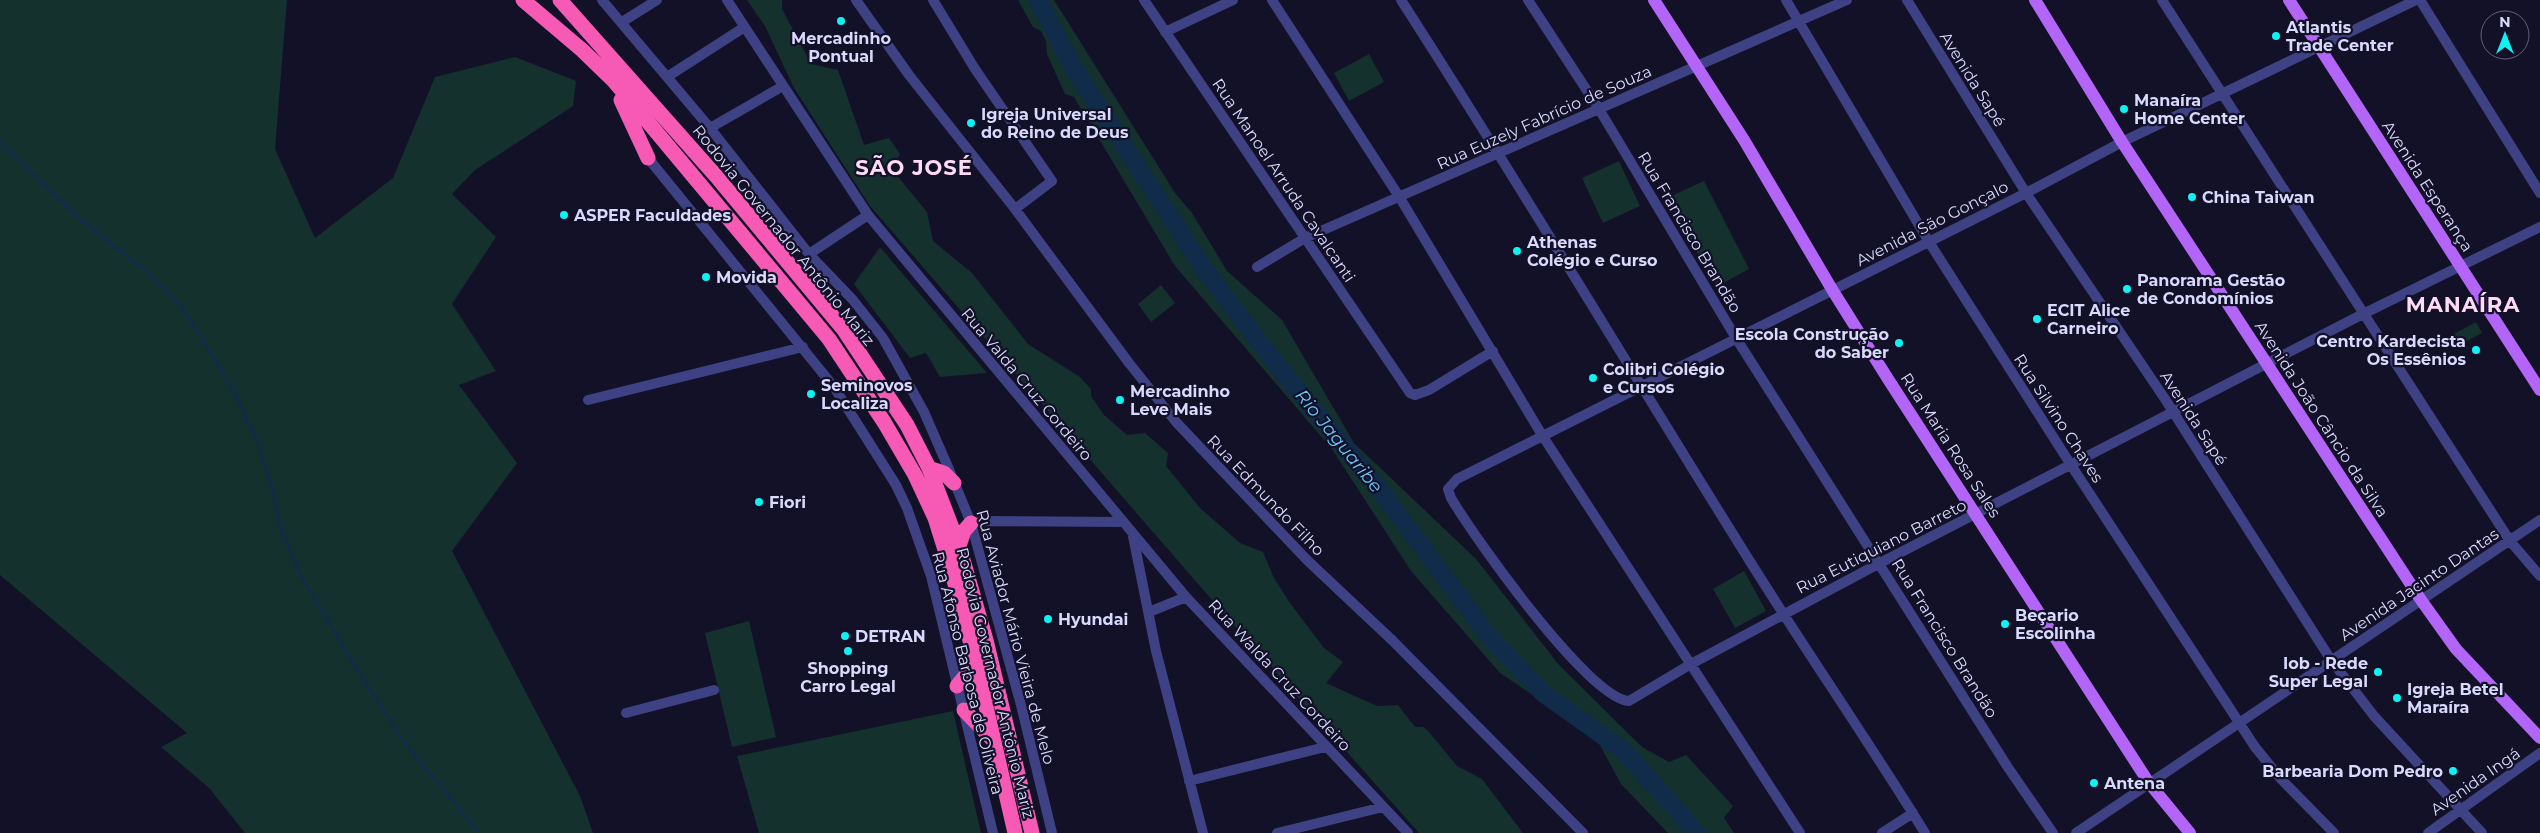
<svg xmlns="http://www.w3.org/2000/svg" width="2540" height="833" font-family="Montserrat,sans-serif">
<rect width="100%" height="100%" fill="#131127"/>
<path fill="#14312d" d="M0,0H287L275,149L315,238L393,178L435,77L515,57L576,81L573,106L475,170L452,194L496,237L452,304L496,371L459,385L517,463L452,551L580,796L593,833H245L209,788L161,747L187,733L0,575Z
M747,0H782V9L811,64L838,70L864,145L889,138L900,154L891,168L927,212L933,241L972,273L1028,344L1080,377L1091,389V396L1104,415L1127,435L1145,433L1168,453L1166,466L1200,508L1240,543L1263,552L1273,576L1290,603L1324,648L1343,662L1326,683L1377,706L1398,705L1415,727H1423L1429,732L1457,766L1482,779L1523,833H1419L1232,623L870,206L794,88L765,26Z
M1018,0H1054L1175,193L1192,213L1227,271L1282,320L1354,443L1476,559L1559,665L1642,747L1669,762L1686,755L1733,806L1724,818L1734,833H1668L1621,784L1596,738L1500,673L1411,571L1332,449L1175,266L1074,97L1065,94L1047,54L1046,41L1041,31L1033,27Z
M1369,54L1384,82L1349,101L1334,73Z
M1619,161L1640,206L1603,223L1582,178Z
M1704,181L1749,269L1716,287L1667,198Z
M880,247L987,373L940,377L926,353L910,358L854,284Z
M1161,285L1175,303L1151,322L1138,304Z
M2476,322L2482,333L2458,346L2452,335Z
M1744,571L1766,611L1735,628L1713,589Z
M749,621L776,737L732,747L705,633Z
M953,711L981,833H759L737,756Z"/>
<g fill="none" stroke-linecap="round" stroke-linejoin="round">
<path stroke="#112c4b" stroke-width="3" d="M0,142L80,219L145,270L184,309L235,394L258,443L272,487L280,527L301,576L363,679L404,742L479,833"/>
<path stroke="#112c4b" stroke-width="18" d="M1038,0L1073,67L1204,269L1270,356L1386,498L1487,634L1544,694L1624,751L1697,833"/>
<path stroke="#3e4284" stroke-width="10" d="M602,0L710,128L809,254L868,215
M727,0L868,215L1186,597L1408,833
M856,0L909,75L1015,209L1129,363L1176,422L1307,560L1393,641L1583,833
M933,0L975,69L1052,181L1015,209
M1144,0L1410,393L1415,395L1429,390L1493,351
M1272,0L1400,198L1542,435L1800,833
M1401,0C1521,186 1634,376 1751,563C1808,654 1869,742 1925,833
M1528,0L1599,109L1736,338L2007,766L2053,833
M1786,0L1929,242L2071,465L2255,747L2281,779L2334,833
M1907,0L2026,193L2165,399L2331,660L2374,716L2482,833
M2162,0L2510,541L2540,576
M2416,0L2122,142L2026,193L1457,479L1448,489L1451,498C1474,537 1588,698 1629,701L1691,664L1880,563L2363,314L2540,227
M2420,0L2540,193
M622,22L657,0
M1165,32L1233,0
M667,77L743,28
M710,128L783,86
M648,158L834,387L896,485L907,508L931,576L993,833
M809,254L853,300L883,338L924,412L948,467L971,523L1021,705L1052,833
M1257,267L1305,238L1847,0
M588,400L803,347
M971,523L988,521L1122,522
M1133,536L1156,651L1203,833
M1149,612L1186,597
M626,713L714,690
M1189,781L1325,747
M1277,833L1383,807
M1882,833L1913,813
M2076,833L2540,520
M2428,833L2540,753"/>
<path stroke="#b365f8" stroke-width="12" d="M1654,0L1744,140L1833,291L1888,379L2149,783L2190,833
M2035,0L2122,142L2421,600L2456,649L2540,738
M2289,0L2540,390"/>
<path stroke="#f75ab4" stroke-width="15" d="M523,0L582,50L613,80L829,339L884,422L915,475L935,518L951,569L976,663L1015,833
M560,0L716,176L844,330L907,425L929,468L959,546L986,640L1032,833
M621,100L648,158
M929,468L944,473L954,483
M959,546L964,531L971,523
M957,686L976,663
M964,710L994,741"/>
</g>
<g fill="#0ff2f3" stroke="#131127" stroke-width="2">
<circle cx="841" cy="21" r="5"/>
<circle cx="2276" cy="36" r="5"/>
<circle cx="2124" cy="109" r="5"/>
<circle cx="971" cy="123" r="5"/>
<circle cx="2192" cy="197" r="5"/>
<circle cx="564" cy="215" r="5"/>
<circle cx="1517" cy="251" r="5"/>
<circle cx="706" cy="277" r="5"/>
<circle cx="2127" cy="289" r="5"/>
<circle cx="2037" cy="319" r="5"/>
<circle cx="1899" cy="343" r="5"/>
<circle cx="2476" cy="350" r="5"/>
<circle cx="1593" cy="378" r="5"/>
<circle cx="811" cy="394" r="5"/>
<circle cx="1120" cy="400" r="5"/>
<circle cx="759" cy="502" r="5"/>
<circle cx="1048" cy="619" r="5"/>
<circle cx="2005" cy="624" r="5"/>
<circle cx="845" cy="636" r="5"/>
<circle cx="848" cy="651" r="5"/>
<circle cx="2378" cy="672" r="5"/>
<circle cx="2397" cy="698" r="5"/>
<circle cx="2453" cy="771" r="5"/>
<circle cx="2094" cy="783" r="5"/>
</g>
<g text-anchor="middle" stroke-width="4.5" stroke-linejoin="round" paint-order="stroke">
<g font-size="16" font-weight="bold" fill="#d9d9fd" stroke="#131127" text-anchor="start">
<text x="2286" y="33">Atlantis<tspan x="2286" dy="18">Trade Center</tspan></text>
<text x="841" y="44" text-anchor="middle">Mercadinho<tspan x="841" dy="18">Pontual</tspan></text>
<text x="2134" y="106">Manaíra<tspan x="2134" dy="18">Home Center</tspan></text>
<text x="981" y="120">Igreja Universal<tspan x="981" dy="18">do Reino de Deus</tspan></text>
<text x="2202" y="203">China Taiwan</text>
<text x="574" y="221">ASPER Faculdades</text>
<text x="1527" y="248">Athenas<tspan x="1527" dy="18">Colégio e Curso</tspan></text>
<text x="716" y="283">Movida</text>
<text x="2137" y="286">Panorama Gestão<tspan x="2137" dy="18">de Condomínios</tspan></text>
<text x="2047" y="316">ECIT Alice<tspan x="2047" dy="18">Carneiro</tspan></text>
<text x="1889" y="340" text-anchor="end">Escola Construção<tspan x="1889" dy="18">do Saber</tspan></text>
<text x="2466" y="347" text-anchor="end">Centro Kardecista<tspan x="2466" dy="18">Os Essênios</tspan></text>
<text x="1603" y="375">Colibri Colégio<tspan x="1603" dy="18">e Cursos</tspan></text>
<text x="821" y="391">Seminovos<tspan x="821" dy="18">Localiza</tspan></text>
<text x="1130" y="397">Mercadinho<tspan x="1130" dy="18">Leve Mais</tspan></text>
<text x="769" y="508">Fiori</text>
<text x="2015" y="621">Beçario<tspan x="2015" dy="18">Escolinha</tspan></text>
<text x="1058" y="625">Hyundai</text>
<text x="855" y="642">DETRAN</text>
<text x="2368" y="669" text-anchor="end">Iob - Rede<tspan x="2368" dy="18">Super Legal</tspan></text>
<text x="848" y="674" text-anchor="middle">Shopping<tspan x="848" dy="18">Carro Legal</tspan></text>
<text x="2407" y="695">Igreja Betel<tspan x="2407" dy="18">Maraíra</tspan></text>
<text x="2443" y="777" text-anchor="end">Barbearia Dom Pedro</text>
<text x="2104" y="789">Antena</text>
</g>
<g font-size="16" fill="#d9d9fd" stroke="#131127">
<text transform="translate(1973 79) rotate(58)" y="6">Avenida Sapé</text>
<text transform="translate(1544 117) rotate(-24)" y="6">Rua Euzely Fabrício de Souza</text>
<text transform="translate(1284 180) rotate(56)" y="6">Rua Manoel Arruda Cavalcanti</text>
<text transform="translate(2428 186) rotate(57)" y="6">Avenida Esperança</text>
<text transform="translate(1932 223) rotate(-27)" y="6">Avenida São Gonçalo</text>
<text transform="translate(1690 232) rotate(59)" y="6">Rua Francisco Brandão</text>
<text transform="translate(784 235) rotate(51)" y="6">Rodovia Governador Antônio Mariz</text>
<text transform="translate(1027 384) rotate(50)" y="6">Rua Valda Cruz Cordeiro</text>
<text transform="translate(2059 418) rotate(57)" y="6">Rua Silvino Chaves</text>
<text transform="translate(2194 418) rotate(57)" y="6">Avenida Sapé</text>
<text transform="translate(2322 419) rotate(57)" y="6">Avenida João Câncio da Silva</text>
<text transform="translate(1951 445) rotate(57)" y="6">Rua Maria Rosa Sales</text>
<text transform="translate(1266 495) rotate(46)" y="6">Rua Edmundo Filho</text>
<text transform="translate(1881 546) rotate(-27)" y="6">Rua Eutiquiano Barreto</text>
<text transform="translate(2419 584) rotate(-34)" y="6">Avenida Jacinto Dantas</text>
<text transform="translate(1016 637) rotate(75)" y="6">Rua Aviador Mário Vieira de Melo</text>
<text transform="translate(1945 638) rotate(58)" y="6">Rua Francisco Brandão</text>
<text transform="translate(968 673) rotate(76)" y="6">Rua Afonso Barbosa de Oliveira</text>
<text transform="translate(1280 675) rotate(47)" y="6">Rua Walda Cruz Cordeiro</text>
<text transform="translate(996 683) rotate(76)" y="6">Rodovia Governador Antônio Mariz</text>
<text transform="translate(2475 781) rotate(-35)" y="6">Avenida Ingá</text>
</g>
<g font-size="18" font-style="italic" fill="#6cc5f8" stroke="#131127">
<text transform="translate(1339 441) rotate(51)" y="6">Rio Jaguaribe</text>
</g>
<g font-size="21" font-weight="bold" letter-spacing="1" fill="#fddbf4" stroke="#131127">
<text x="914" y="175">SÃO JOSÉ</text>
<text x="2463" y="312">MANAÍRA</text>
</g>
</g>
<g transform="translate(2505 35)"><circle r="24" fill="#131127" stroke="#62617d"/>
<path d="M0-4L9 19L0 12L-9 19Z" fill="#0ff2f3"/>
<text y="-8" font-size="14" font-weight="bold" text-anchor="middle" fill="#d9d9fd">N</text>
</g>
</svg>
